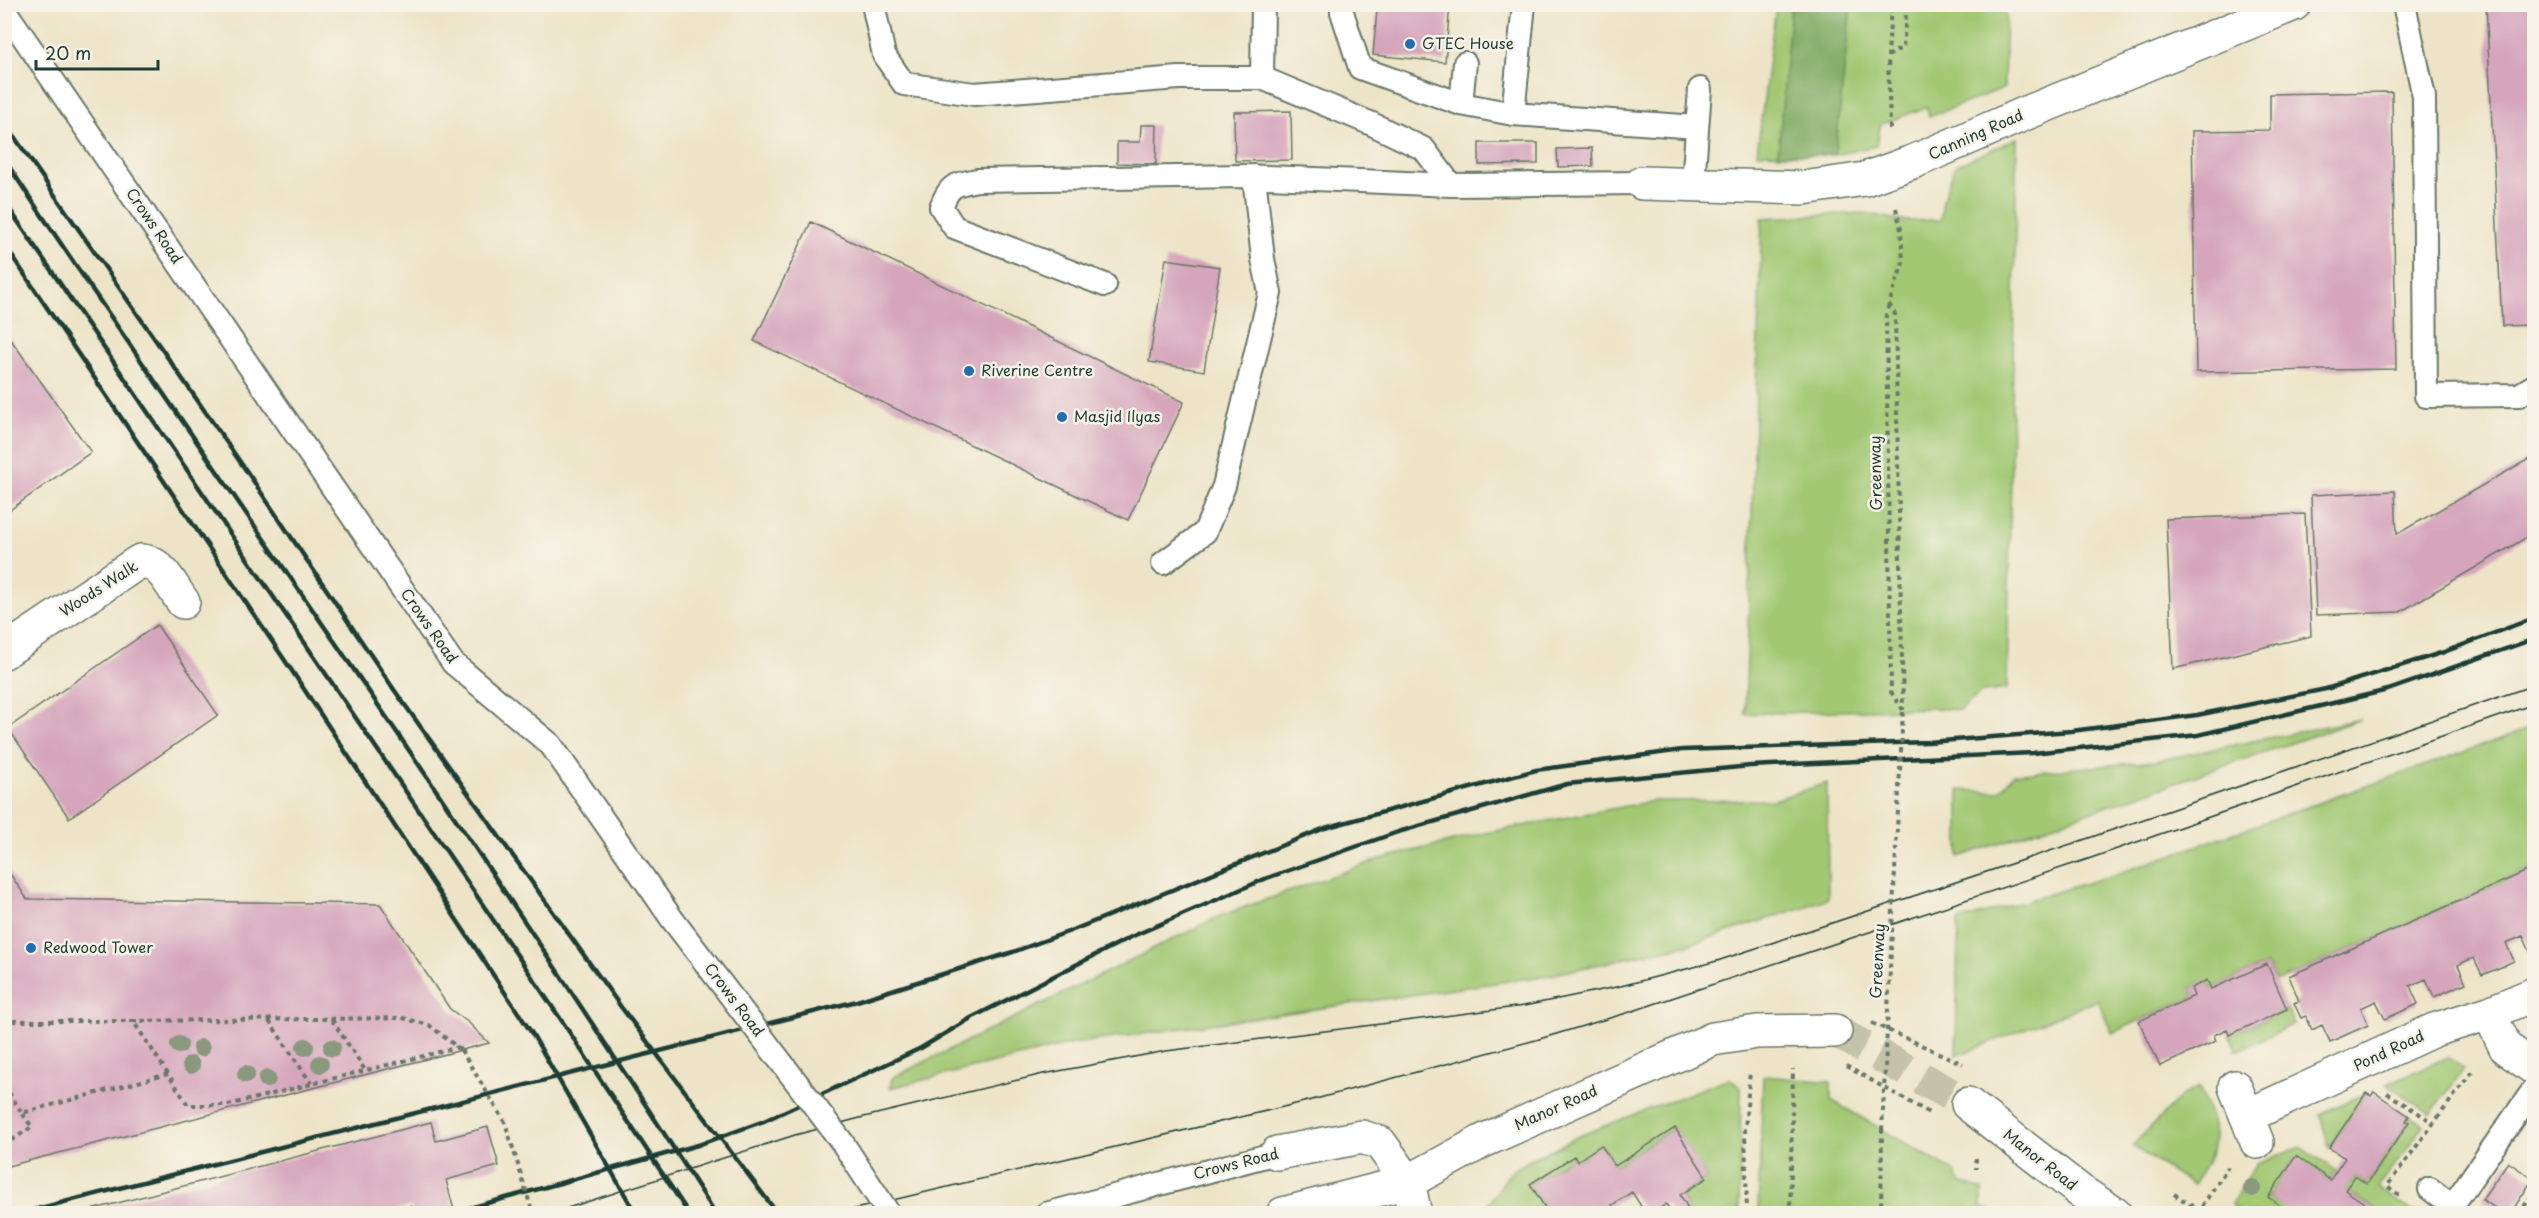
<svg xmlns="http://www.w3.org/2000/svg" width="2539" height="1218" font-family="'Playpen Sans',sans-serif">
<rect width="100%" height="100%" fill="#f7f3e8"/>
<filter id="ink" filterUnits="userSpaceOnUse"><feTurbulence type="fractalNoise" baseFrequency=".0167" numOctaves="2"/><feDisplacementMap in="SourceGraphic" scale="12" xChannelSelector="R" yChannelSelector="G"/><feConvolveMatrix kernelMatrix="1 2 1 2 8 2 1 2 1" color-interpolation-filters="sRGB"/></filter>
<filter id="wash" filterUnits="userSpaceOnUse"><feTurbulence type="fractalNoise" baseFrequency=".008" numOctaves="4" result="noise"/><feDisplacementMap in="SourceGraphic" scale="24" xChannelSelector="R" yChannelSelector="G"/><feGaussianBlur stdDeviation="1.35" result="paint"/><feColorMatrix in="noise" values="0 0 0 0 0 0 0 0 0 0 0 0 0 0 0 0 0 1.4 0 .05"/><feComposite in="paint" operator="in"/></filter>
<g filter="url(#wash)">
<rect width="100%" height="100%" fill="#ede4c7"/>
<path fill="#a2c873" stroke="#608254" stroke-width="1.5" d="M1776,5H2006L2004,88L1929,117L1927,107L1881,124L1876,146L1835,155L1757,153Z
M2017,138L2007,689L1982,692L1960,710L1933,708L1745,714L1762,218L1865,213L1904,221L1941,220L1942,202L1955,166Z
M2361,719L1959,857V790L1999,792L2014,774L2155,761Z
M2534,727V868L2276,982L2267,964L2211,989L2207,981L2191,988L2194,996L2112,1033L2098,1000L1956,1056L1958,921L2117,874Z
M1827,783L1828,899L1691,944L1550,975L1072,1044L890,1088L892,1078L1220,916L1380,859L1490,832L1653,801L1773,800Z
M2287,1009L2294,1024L2237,1051L2229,1035Z
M2448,1057L2464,1069L2431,1114L2387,1084Z
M1763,1076L1831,1082V1100L1955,1172L1960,1182L1982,1190V1207L1994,1213H1758Z
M1729,1078L1741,1088L1739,1213H1679L1688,1207L1680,1196L1707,1178L1674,1128L1615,1166L1601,1145L1577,1161L1573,1156L1530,1184L1549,1213L1481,1214L1511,1171L1532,1159L1581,1135Z
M2199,1087C2218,1132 2222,1143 2193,1185L2132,1146L2182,1095Z
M2366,1093L2329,1148L2320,1114Z
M2409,1116L2424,1125L2378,1188L2415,1213H2380L2345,1190L2355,1176L2367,1184L2409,1123L2406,1121Z
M2300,1147L2336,1171L2330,1180L2295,1157L2268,1197L2292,1213H2243L2231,1205L2256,1164Z"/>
<path fill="#81ac65" stroke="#50744c" stroke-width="1.5" d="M1791,5H1851L1835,155L1778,154Z"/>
<g id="blocks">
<path fill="#d5a5bc" d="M1361,4H1450L1445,62L1373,55L1377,10L1361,8Z
M2486,4H2534V325L2502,326Z
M2392,92L2396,369L2196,372L2192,131L2270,130V94Z
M1291,111L1292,160L1235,161L1234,112Z
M1141,125H1157L1156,164L1117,163V142H1140Z
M1479,143H1538V164L1479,165Z
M1592,148L1593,166L1558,167L1557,149Z
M811,222L1184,402L1128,520L754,341Z
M1166,259L1220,267L1204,371L1149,362Z
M4,330L91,452L4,514Z
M2534,456V533L2400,612L2316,615L2311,495L2395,491L2397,534Z
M2305,514L2311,636L2173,669L2166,519Z
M157,625L218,715L69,818L8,728Z
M4,865L27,899L380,904L450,1009L469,1023L489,1043L4,1167Z
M2534,868V952L2531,954L2523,936L2506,943L2514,961L2499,968L2482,975L2474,958L2466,961L2458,965L2466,983L2434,997L2426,979L2410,986L2418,1004L2385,1019L2376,1001L2361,1008L2368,1025L2330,1042L2322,1025L2312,1030L2306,1016L2301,1018L2294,1003L2299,1001L2289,976Z
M2267,964L2287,1009L2229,1035L2227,1029L2214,1035L2216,1041L2160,1066L2139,1021L2194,996L2191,988L2207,980L2211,989Z
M2374,1092L2409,1116L2406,1121L2409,1122L2367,1184L2355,1176L2345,1190L2380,1214H2292L2268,1197L2296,1156L2330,1180L2345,1158L2329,1148L2366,1093L2371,1096Z
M431,1122L436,1141L488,1127L499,1166L446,1180L455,1214H413L411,1206L383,1214H75Z
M1675,1128L1707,1178L1680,1195L1688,1208L1679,1214H1673L1666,1204L1652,1214H1646L1632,1192L1612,1205L1617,1214H1549L1530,1184L1574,1156L1577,1161L1601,1145L1615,1166Z
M2508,1162L2533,1179L2510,1214H2504L2482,1199Z"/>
</g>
</g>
<g filter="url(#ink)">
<use href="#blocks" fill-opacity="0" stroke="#677767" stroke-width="1.5"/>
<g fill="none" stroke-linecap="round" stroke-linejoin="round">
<path stroke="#c4c3aa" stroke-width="33" stroke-dasharray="33 16" stroke-linecap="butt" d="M1835,1031L1968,1104"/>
<g stroke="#677767" stroke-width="26">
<path id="lane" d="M873,4L884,55L904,84L974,94L1179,78H1262L1372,124L1424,149L1451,185
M1342,4V12L1360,68L1461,104L1513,114L1697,127
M2404,4L2424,97L2426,396L2519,395L2534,386
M4,9L453,663L551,745L672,919
M1262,78L1263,4
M1461,104L1465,63
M1513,114L1524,4
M1693,184L1700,89
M1105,285L954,227L941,207C950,184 954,185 977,180L1246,176L1451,185L1642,183
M1163,563L1205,532L1224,486L1270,293L1263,259L1254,176
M2430,1189L2452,1206L2534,1089
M1046,1214L1277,1153"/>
</g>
<g stroke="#677767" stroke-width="36">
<path id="street" d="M1642,183L1803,188L1865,179L1915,161L2024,114L2294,4
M4,652L140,561C162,561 171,586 183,602
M2489,1013L2506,1048L2534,1068
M2235,1087L2257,1142
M2247,1116L2434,1030L2489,1013L2534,994
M1277,1153L1362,1137L1380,1143L1408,1182L1415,1214"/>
</g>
<g stroke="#677767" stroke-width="36">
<path id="primary" d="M1968,1104L2080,1191L2115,1214
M1283,1214L1408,1182L1483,1141L1713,1039L1757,1032L1835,1031"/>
</g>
<path stroke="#677767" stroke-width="4" stroke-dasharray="4.5 4.5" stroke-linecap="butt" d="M1888,56L1903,47L1907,4
M1890,129L1888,56L1891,4
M1896,208L1901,230L1903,263L1889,304L1895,314L1903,710
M1889,305L1886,313L1891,692L1903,710
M332,1020L365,1070
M4,1021H133
M269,1021L311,1083
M1872,1023L1963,1064
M1846,1066L1931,1114
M168,1074L133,1021L403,1018L429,1025L461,1050
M4,1085L22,1113L168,1074L188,1105H228L459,1047
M2387,1093L2434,1123
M4,1145L32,1127L22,1113
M1976,1158V1169
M2174,1194L2204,1214
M2399,1195L2387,1186L2474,1069
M1747,1214L1745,1129L1750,1071
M1790,1214L1793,1069
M1881,1214L1882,1130
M2197,1214L2228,1167
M2519,1214L2534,1192"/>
<use href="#lane" stroke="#fff" stroke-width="22"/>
<use href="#street" stroke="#fff" stroke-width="33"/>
<use href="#primary" stroke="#fff" stroke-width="33"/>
<path stroke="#1f3d34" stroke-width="1.5" d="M549,1214L795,1135L860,1118L1043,1074L1166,1051L1524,1006L1621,986L1717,961L2086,839L2534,685
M834,1214L1312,1100L1536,1040L1630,1012L2091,858L2534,704"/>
<path stroke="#1f3d34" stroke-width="4.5" d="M4,122L252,479L395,691L621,1007L778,1214
M4,159C130,348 260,532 387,718C499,882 609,1047 716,1214
M4,201L564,1024L689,1214
M4,244L292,671L533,1035L636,1214
M17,1214L857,1001L1013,952L1073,930L1325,828L1536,770L1682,750L1928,742L2071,731L2197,715L2326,689L2444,652L2534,618
M448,1214L698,1145L764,1121L921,1048L971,1018L1133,936L1267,878L1398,832L1567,784L1750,766L2033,753L2198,735L2388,690L2534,639"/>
<g stroke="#677767" stroke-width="26" stroke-linecap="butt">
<path id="lane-bridge" d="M672,919L842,1142L889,1214"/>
</g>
<path stroke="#677767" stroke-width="4" stroke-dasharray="4.5 4.5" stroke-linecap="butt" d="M461,1050L505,1122L533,1214
M1882,1130L1903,710"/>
<use href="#lane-bridge" stroke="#fff" stroke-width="22"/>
</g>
<g fill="#8a987d">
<circle cx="179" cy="1045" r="9"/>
<circle cx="305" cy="1047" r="9"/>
<circle cx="201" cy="1048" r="9"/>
<circle cx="332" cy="1048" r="9"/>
<circle cx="320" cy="1064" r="9"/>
<circle cx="191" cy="1065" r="9"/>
<circle cx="246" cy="1074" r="9"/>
<circle cx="267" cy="1079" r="9"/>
<circle cx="2252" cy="1188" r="9"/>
</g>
</g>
<g fill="#1f6fb2" stroke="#f7f3e8" stroke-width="2">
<circle cx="1410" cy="44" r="6"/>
<circle cx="969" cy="371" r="6"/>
<circle cx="1062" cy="417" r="6"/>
<circle cx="31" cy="948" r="6"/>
</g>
<g text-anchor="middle" stroke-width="5" stroke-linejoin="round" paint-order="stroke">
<g font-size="15" fill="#1f3d34" stroke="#f7f3e8" text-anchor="start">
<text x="1422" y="49">GTEC House</text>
<text x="981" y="376">Riverine Centre</text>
<text x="1074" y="422">Masjid Ilyas</text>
<text x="43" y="953">Redwood Tower</text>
</g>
<g font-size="15" fill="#1f3d34" stroke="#f7f3e8">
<text transform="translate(1976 135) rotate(-24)" y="5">Canning Road</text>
<text transform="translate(154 226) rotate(56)" y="5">Crows Road</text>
<text transform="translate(1876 473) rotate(-91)" y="5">Greenway</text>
<text transform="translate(99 589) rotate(-33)" y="5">Woods Walk</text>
<text transform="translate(429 626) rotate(55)" y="5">Crows Road</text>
<text transform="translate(1878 961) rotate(-87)" y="5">Greenway</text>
<text transform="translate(734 1000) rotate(53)" y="5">Crows Road</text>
<text transform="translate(2389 1051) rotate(-25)" y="5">Pond Road</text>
<text transform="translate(1556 1108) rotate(-24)" y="5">Manor Road</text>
<text transform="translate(2040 1160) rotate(38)" y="5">Manor Road</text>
<text transform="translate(1236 1164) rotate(-14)" y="5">Crows Road</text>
</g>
</g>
<rect width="2539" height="1218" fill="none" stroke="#f7f3e8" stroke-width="24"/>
<path d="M36 60v9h122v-9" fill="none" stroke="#1f3d34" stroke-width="3"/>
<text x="45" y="60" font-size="18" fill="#1f3d34" stroke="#f7f3e8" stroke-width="4.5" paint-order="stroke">20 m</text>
</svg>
